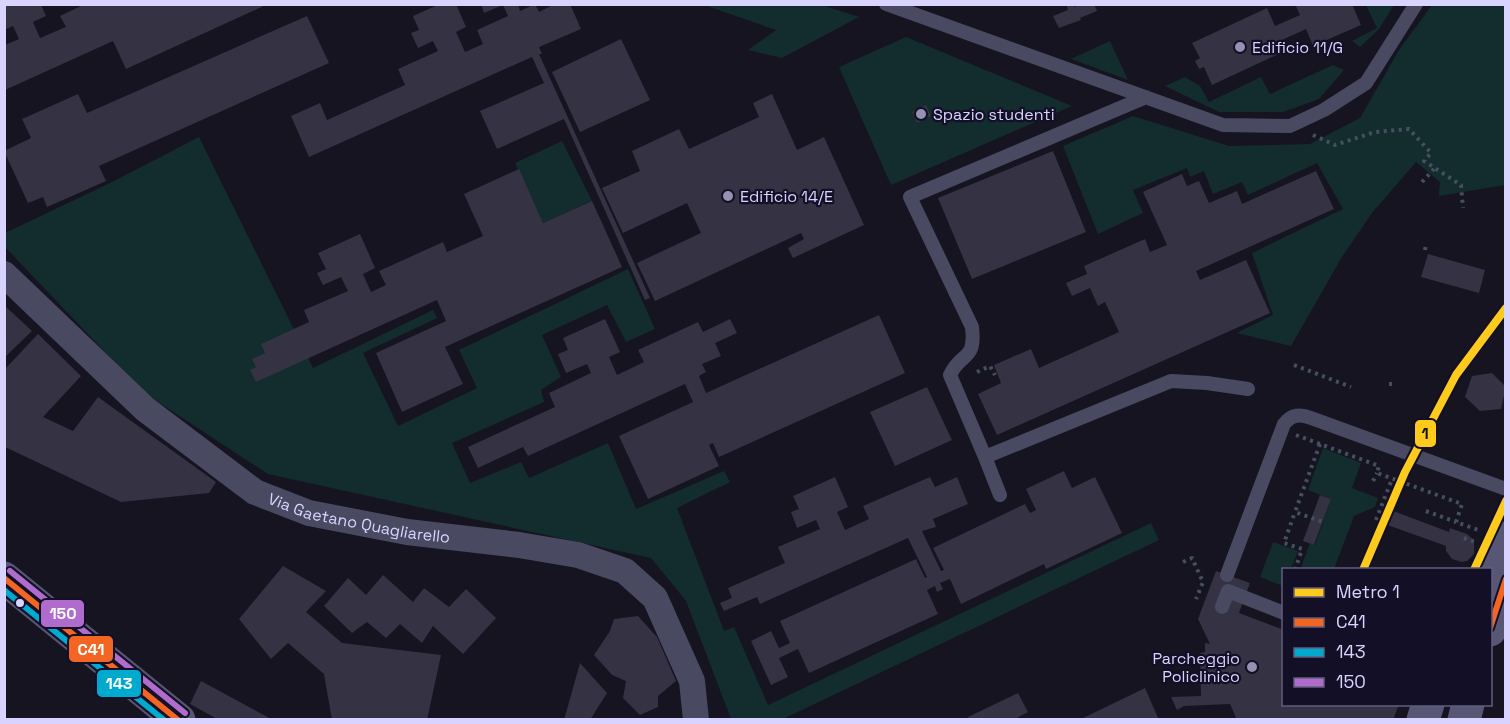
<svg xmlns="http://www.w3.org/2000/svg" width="1510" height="724" font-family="'Space Grotesk',sans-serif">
<rect width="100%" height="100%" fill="#161421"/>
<path fill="#132c2d" d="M704,5H822L859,17L782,58L748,50L776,30Z
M1366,5H1394L1379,29L1360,47L1352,41L1377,28Z
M1432,5H1505V185L1439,196L1440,182L1416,162L1372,213L1342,257L1291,346L1237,333L1273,315L1252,253L1343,209L1317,163L1248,195L1242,182L1213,194L1204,171L1190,177L1187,168L1133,190L1143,213L1098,234L1063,146L1133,116L1229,146L1310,144L1360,118L1399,50Z
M906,37L1072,106L891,185L839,67Z
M1110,41L1128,80L1071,59Z
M1333,65L1344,70L1319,99L1283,112H1219L1165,86L1185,77L1200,86L1209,102L1261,77L1270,94Z
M199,137L313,368L433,310L437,318L363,353L398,426L477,388L459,350L628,269L655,329L626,342L607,305L542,335L561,377L541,390L544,402L452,443L470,483L521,462L529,478L608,443L636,509L724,471L730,482L677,508L724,631L734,627L768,705L1151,523L1159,540L783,719H731L686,601L651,558L268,474L143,392L5,247V233L110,183Z
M562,141L592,201L543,223L515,163Z
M1323,448L1361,463L1352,488L1378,498L1375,507L1354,516L1334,569L1300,570L1310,543L1315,545L1331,499L1308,490Z
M1273,542L1298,551L1291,569L1284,570L1283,586L1260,577Z"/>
<path fill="#343243" d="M85,4H268L126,69L113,41L5,90V45L19,39L13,26L4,30V5H41L46,16L33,22L40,38L66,27L60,16Z
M440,4H456L466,27L456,32L465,52L483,44L477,30L508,16L503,5L484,13L481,4H518L520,11L535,4L539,12L555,4H570L581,29L539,47L542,54H539L650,298L645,300L564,119L497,149L480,111L544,83L532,57L309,157L291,116L320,103L327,120L405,85L398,69L438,51L433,41L418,48L411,33L419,30L413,16Z
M1066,4H1073L1074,7L1080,4H1094L1097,11L1080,18L1081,20L1059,28L1053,16L1068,10Z
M1295,4H1352L1361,25L1313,46L1306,29L1282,40L1287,50L1212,85L1204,67L1199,69L1195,61L1200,58L1192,43L1267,8L1275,26L1300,15Z
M307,16L329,63L99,166L106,181L47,207L43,197L28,203L4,151L31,138L22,119L78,94L87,113Z
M621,39L650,100L580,132L552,72Z
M772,94L797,150L824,137L864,225L793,258L788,248L804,239L801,233L655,301L637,263L701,233L687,203L623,233L602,188L640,171L632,151L679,129L689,149L759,117L753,103Z
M926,105L931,116L917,123L912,112Z
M1053,151L1086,232L972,279L938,198Z
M519,169L543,223L592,201L622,267L445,347L463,384L402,412L376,353L446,321L437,300L256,382L250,370L256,367L252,359L265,353L261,344L309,322L304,310L348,291L341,277L323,285L317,273L326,269L318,253L360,234L375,268L363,274L371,292L386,285L379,271L443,242L447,252L483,236L464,194Z
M1316,171L1334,209L1196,271L1200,280L1246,260L1270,313L997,435L978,394L1001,383L994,365L1031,349L1039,368L1119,332L1105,302L1098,306L1090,288L1072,296L1066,283L1087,274L1084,266L1145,239L1150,252L1167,245L1143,192L1182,174L1187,186L1199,181L1209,203L1237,191L1242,204Z
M1428,254L1485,270L1479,293L1421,277Z
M4,305L32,331L4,358Z
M879,315L905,373L719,457L713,443L709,445L719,466L648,499L619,436L693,402L685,384L528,456L523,447L478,468L468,447L555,407L549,393L591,373L587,364L566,373L558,354L568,350L563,338L605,319L620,352L609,357L617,375L644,362L638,350L698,322L703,332L730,319L737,333L715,343L721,356L702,364L706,372L699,376L706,393Z
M38,334L81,376L43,417L73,431L98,397L216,482L209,493L121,502L5,447V369Z
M1492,373L1506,387L1501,409L1480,411L1465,397L1472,376Z
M927,387L952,440L895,466L870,412Z
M1064,471L1072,488L1095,477L1122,533L1046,569L1044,564L961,604L950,579L940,583L943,589L937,592L935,586L927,590L938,614L809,673L798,649L779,658L788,677L771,685L751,641L771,631L779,648L790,643L780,621L916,559L925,578L927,577L908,538L760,604L757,597L724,611L720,603L732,598L728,588L785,563L778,547L820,529L816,520L797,528L791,512L799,509L793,496L835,477L848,507L837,512L845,530L869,519L863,506L930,477L935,487L957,477L968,504L933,519L936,527L922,531L941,571L944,570L933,548L1025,504L1030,513L1036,510L1026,489Z
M1320,495L1331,499L1314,545L1303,541Z
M1388,509L1449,532L1450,528L1467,534L1474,540V554L1467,561L1462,562L1452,559L1446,551V546L1382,523Z
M283,566L326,591L306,612L342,643L441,655L427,720H332L324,674L288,643L271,659L239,619Z
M1216,571L1250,583L1239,613L1284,630V704H1399L1393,720H1237L1230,704L1184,706L1177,710L1171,697L1201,696L1200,653L1205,652V643L1210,644L1198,619Z
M383,575L413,602L424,588L449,607L466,589L496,618L463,654L433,626L422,643L400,624L386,638L367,622L352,633L324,606L348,578L366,595Z
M638,616L657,637L676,681L658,696V707L640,715L623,698L626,681L612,675L594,655L610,631L614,619Z
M580,663L607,693L590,720H564Z
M201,681L273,720H219L190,704Z
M1145,688L1159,720H1079Z
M1018,693L1028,712L1013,720H969L968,717Z"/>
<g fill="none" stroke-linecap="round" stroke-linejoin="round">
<path stroke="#44505f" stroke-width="4" stroke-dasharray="3 4.5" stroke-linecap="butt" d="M1313,135L1335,145L1375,132L1409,129L1431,153L1424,161L1461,185L1463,208
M1422,182L1434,169
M1425,250L1426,244
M1294,365L1351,387
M977,372L990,366L995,375
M1389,384H1392
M1296,435L1379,466L1377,473L1462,504L1456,522L1481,531
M1320,444L1295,512L1323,522
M1373,481L1377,473
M1426,511L1456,522
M1376,520L1392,479
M1464,538L1475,542
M1183,562L1192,558L1203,582L1196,599
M1295,570L1302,549L1284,543L1295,512"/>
<path stroke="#4a4962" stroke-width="14" d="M886,4L1223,125L1290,126L1324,110L1366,83L1416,4
M1146,97L910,197L972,327C976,362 961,351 950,375L985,457L1171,381L1207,383L1248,389
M985,457L1000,495
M1227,575L1284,424C1292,414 1300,414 1311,418L1506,489
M1222,607L1228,591L1284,613"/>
<path stroke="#4a4962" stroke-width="26" id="s1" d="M4,274L145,409L255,492L309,513L407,532L519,545L578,555L625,571L655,598L692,681L696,720"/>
<path stroke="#575674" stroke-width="33" d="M1490,570L1506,538
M4,578L179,720
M1490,630L1506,577
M1423,720L1428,704
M1464,720L1468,704"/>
<g stroke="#130f26" stroke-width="10">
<path id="bus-1" d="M4,578L178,720
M1490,628L1506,579"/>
</g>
<g stroke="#130f26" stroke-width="10">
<path id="bus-2" d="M4,590L164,720"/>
</g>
<g stroke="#130f26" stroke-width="10">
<path id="bus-3" d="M10,571L185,713"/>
</g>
<use href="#bus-1" stroke="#f26522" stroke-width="6"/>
<use href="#bus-2" stroke="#00a9ce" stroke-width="6"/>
<use href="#bus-3" stroke="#b06ccc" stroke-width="6"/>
<g stroke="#130f26" stroke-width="12">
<path id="metro-1" d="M1363,570L1405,472L1456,375L1506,308
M1474,570L1506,501"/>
</g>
<use href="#metro-1" stroke="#feca1b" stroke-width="8"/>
</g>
<g fill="#9591b1" stroke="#130f26" stroke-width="2">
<circle cx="1240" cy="47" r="6"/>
<circle cx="921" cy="114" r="6"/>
<circle cx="728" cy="196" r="6"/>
<circle cx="1252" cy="667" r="6"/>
</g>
<circle fill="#d9d4ff" stroke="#130f26" stroke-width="2" cx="20" cy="603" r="5"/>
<g text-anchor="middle" stroke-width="4.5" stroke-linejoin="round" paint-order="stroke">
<g font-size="16" fill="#d9d4ff" stroke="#130f26" text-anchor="start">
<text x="1252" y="53">Edificio 11/G</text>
<text x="933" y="120">Spazio studenti</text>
<text x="740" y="202">Edificio 14/E</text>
<text x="1240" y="664" text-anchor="end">Parcheggio<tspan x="1240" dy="18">Policlinico</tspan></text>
</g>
<g font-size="16" fill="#d9d4ff" stroke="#130f26">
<text dy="6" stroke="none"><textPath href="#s1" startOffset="441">Via Gaetano Quagliarello</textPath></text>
</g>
</g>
<g stroke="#130f26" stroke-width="2">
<rect x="1414" y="419" width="23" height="29" rx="6" fill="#feca1b"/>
<rect x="40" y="599" width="45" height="29" rx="6" fill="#b06ccc"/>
<rect x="68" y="635" width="46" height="28" rx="6" fill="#f26522"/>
<rect x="96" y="669" width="46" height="29" rx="6" fill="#00a9ce"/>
</g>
<g font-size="16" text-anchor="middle" font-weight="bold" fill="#fff">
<text x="63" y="619">150</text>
<text x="91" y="655">C41</text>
<text x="119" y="689">143</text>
</g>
<g font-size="16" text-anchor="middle" font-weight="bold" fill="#111">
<text x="1425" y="439">1</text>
</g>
<rect width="1510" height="724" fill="none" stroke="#d9d4ff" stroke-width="12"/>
<rect x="1282" y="568" width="210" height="138" fill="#130f26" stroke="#625e7d" stroke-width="1.5"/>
<rect x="1294" y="588" width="30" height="9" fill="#feca1b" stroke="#625e7d" stroke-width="1.5"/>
<text x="1336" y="598" font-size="18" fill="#d9d4ff">Metro 1</text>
<rect x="1294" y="618" width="30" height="9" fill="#f26522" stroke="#625e7d" stroke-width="1.5"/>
<text x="1336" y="628" font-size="18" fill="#d9d4ff">C41</text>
<rect x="1294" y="648" width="30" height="9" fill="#00a9ce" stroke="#625e7d" stroke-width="1.5"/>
<text x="1336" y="658" font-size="18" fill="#d9d4ff">143</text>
<rect x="1294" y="678" width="30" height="9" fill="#b06ccc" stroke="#625e7d" stroke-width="1.5"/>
<text x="1336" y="688" font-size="18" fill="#d9d4ff">150</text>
</svg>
